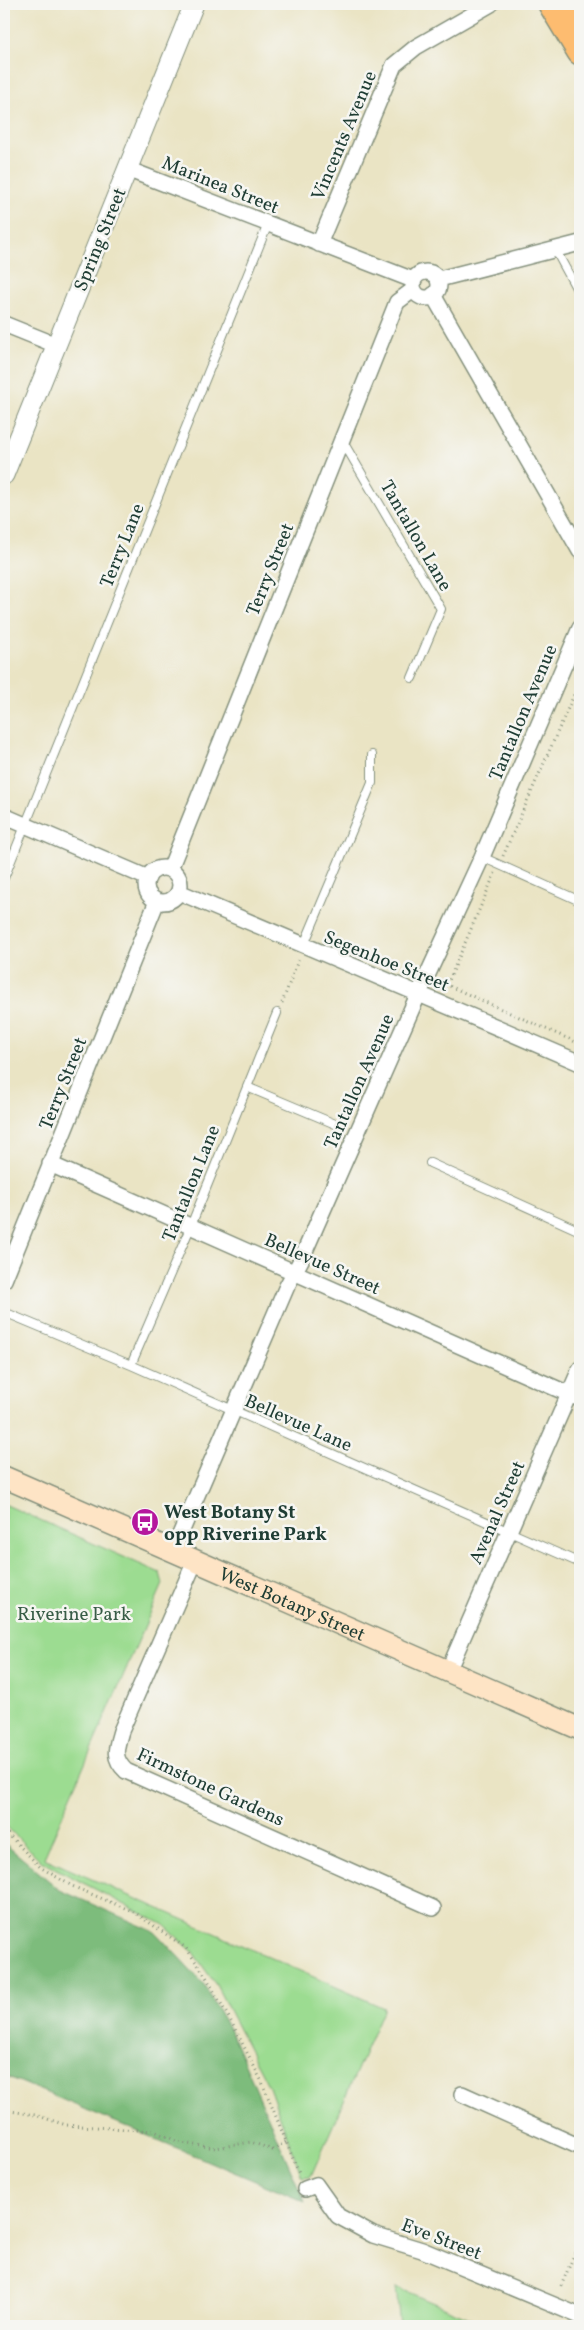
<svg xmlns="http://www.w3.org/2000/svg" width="584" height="2330" font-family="Vollkorn,serif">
<rect width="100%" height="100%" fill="#f6f6f2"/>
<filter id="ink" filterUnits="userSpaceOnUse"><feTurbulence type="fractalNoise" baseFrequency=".02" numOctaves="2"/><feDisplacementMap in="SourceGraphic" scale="10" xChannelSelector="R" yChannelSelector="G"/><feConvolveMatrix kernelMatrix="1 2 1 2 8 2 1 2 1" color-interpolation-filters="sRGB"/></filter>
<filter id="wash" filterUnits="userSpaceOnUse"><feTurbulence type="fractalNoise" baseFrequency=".0096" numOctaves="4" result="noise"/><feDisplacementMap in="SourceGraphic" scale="20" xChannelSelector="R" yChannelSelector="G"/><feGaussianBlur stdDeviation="1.12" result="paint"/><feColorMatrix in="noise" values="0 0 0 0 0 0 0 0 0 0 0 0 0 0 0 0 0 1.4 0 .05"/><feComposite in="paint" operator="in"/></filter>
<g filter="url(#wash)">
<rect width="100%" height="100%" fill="#eae4c4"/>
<path fill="#9cdc91" stroke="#5e8c62" d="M4,1504L160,1573L163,1584L44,1858L384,2008L311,2176L302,2177L269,2087L216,1985L192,1951L164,1925L41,1861L4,1824Z
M396,2287L488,2326H400Z"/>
<path fill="#7dbc7b" stroke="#4e7c58" d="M4,1843L60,1890L155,1932L203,1983L232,2034L305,2202L4,2075Z"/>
</g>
<g filter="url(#ink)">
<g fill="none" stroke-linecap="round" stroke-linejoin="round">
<g stroke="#84907c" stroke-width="10">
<path id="service" d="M555,249L580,295
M342,440L441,609L412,678
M482,857L580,901
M4,878L268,224
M303,947L372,783V755
M247,1087L340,1126
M430,1163L580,1231
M4,1312L131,1365L580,1563
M131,1365L190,1228L277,1013"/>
</g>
<g stroke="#84907c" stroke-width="18">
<path id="minor" d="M127,169L413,280
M319,244L394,65L416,47L491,4
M413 285a13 13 0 1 1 26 0a13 13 0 1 1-26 0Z
M439,279L580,243
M433,295L580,551
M4,324L56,345
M4,816L148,878
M146 885a17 17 0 1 1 34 0a17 17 0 1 1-34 0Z
M170,869L397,302L413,290
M179,892C313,950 447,1005 580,1063
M50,1164L580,1399
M4,1280L157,901
M173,1551L287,1286L301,1260L413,1006L482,857L580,628
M195,1561L121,1731C116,1748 112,1758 126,1771L433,1908
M448,1671L580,1369
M462,2094L580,2147
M305,2189L316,2185L338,2216L373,2235L422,2250L580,2316"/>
</g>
<g stroke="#84907c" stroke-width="21">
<path id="tertiary" d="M4,475L194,4"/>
</g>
<g stroke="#84907c" stroke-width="24">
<g id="secondary">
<path id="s1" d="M4,1477L580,1729"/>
</g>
</g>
<g stroke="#84907c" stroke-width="28">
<path id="trunk" d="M551,4L580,52
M576,4L580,11"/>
</g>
<path stroke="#84907c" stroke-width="3" stroke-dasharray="1 4" stroke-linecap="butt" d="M503,856L580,681
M495,873L447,985L580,1044
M282,1003L299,958
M4,1830L40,1867L72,1886L134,1912L186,1948L205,1975L233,2025L262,2082L300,2176
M4,2110L35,2115L66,2125L154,2131L181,2143L216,2148L251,2142L273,2150L286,2142
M561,2286L580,2241"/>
<use href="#service" stroke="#fff" stroke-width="8"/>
<use href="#minor" stroke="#fff" stroke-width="15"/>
<use href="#tertiary" stroke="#fff" stroke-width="19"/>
<use href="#secondary" stroke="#fee4c5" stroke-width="21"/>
<use href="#trunk" stroke="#fdbc6f" stroke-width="25"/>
</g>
</g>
<defs>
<g id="bus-disc" transform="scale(1.4375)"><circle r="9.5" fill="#b5179e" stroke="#f6f6f2"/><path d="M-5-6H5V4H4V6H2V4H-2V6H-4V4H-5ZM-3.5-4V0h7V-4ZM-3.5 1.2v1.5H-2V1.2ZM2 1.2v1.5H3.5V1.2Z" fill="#fff"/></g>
</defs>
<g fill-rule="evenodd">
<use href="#bus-disc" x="145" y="1522"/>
</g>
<g text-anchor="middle" stroke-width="5" stroke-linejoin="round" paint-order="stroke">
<g font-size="19" fill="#1f3d34" stroke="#f6f6f2">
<text transform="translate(343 135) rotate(-67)" y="7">Vincents Avenue</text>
<text transform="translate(221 184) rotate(22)" y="7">Marinea Street</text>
<text transform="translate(99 239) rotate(-68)" y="7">Spring Street</text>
<text transform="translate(417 535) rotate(60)" y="7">Tantallon Lane</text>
<text transform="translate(121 545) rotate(-68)" y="7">Terry Lane</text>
<text transform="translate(269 569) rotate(-68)" y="7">Terry Street</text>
<text transform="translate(522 712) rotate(-67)" y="7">Tantallon Avenue</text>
<text transform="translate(387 960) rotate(22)" y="7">Segenhoe Street</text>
<text transform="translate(358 1081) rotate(-66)" y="7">Tantallon Avenue</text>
<text transform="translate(62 1083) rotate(-68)" y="7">Terry Street</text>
<text transform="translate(190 1183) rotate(-68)" y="7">Tantallon Lane</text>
<text transform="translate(323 1263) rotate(24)" y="7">Bellevue Street</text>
<text transform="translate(299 1422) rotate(24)" y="7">Bellevue Lane</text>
<text transform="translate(496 1512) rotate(-66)" y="7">Avenal Street</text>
<text dy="7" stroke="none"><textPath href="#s1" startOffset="315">West Botany Street</textPath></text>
<text transform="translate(211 1786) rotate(25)" y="7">Firmstone Gardens</text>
<text transform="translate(442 2238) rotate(21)" y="7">Eve Street</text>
</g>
<g font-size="19" font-weight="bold" fill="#1f3d34" stroke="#f6f6f2" text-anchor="start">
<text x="164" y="1518">West Botany St<tspan x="164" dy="22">opp Riverine Park</tspan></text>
</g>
<g font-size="19" fill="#385d47" stroke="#f6f6f2">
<text x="74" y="1620">Riverine Park</text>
</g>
</g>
<rect width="584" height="2330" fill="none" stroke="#f6f6f2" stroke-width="20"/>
</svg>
